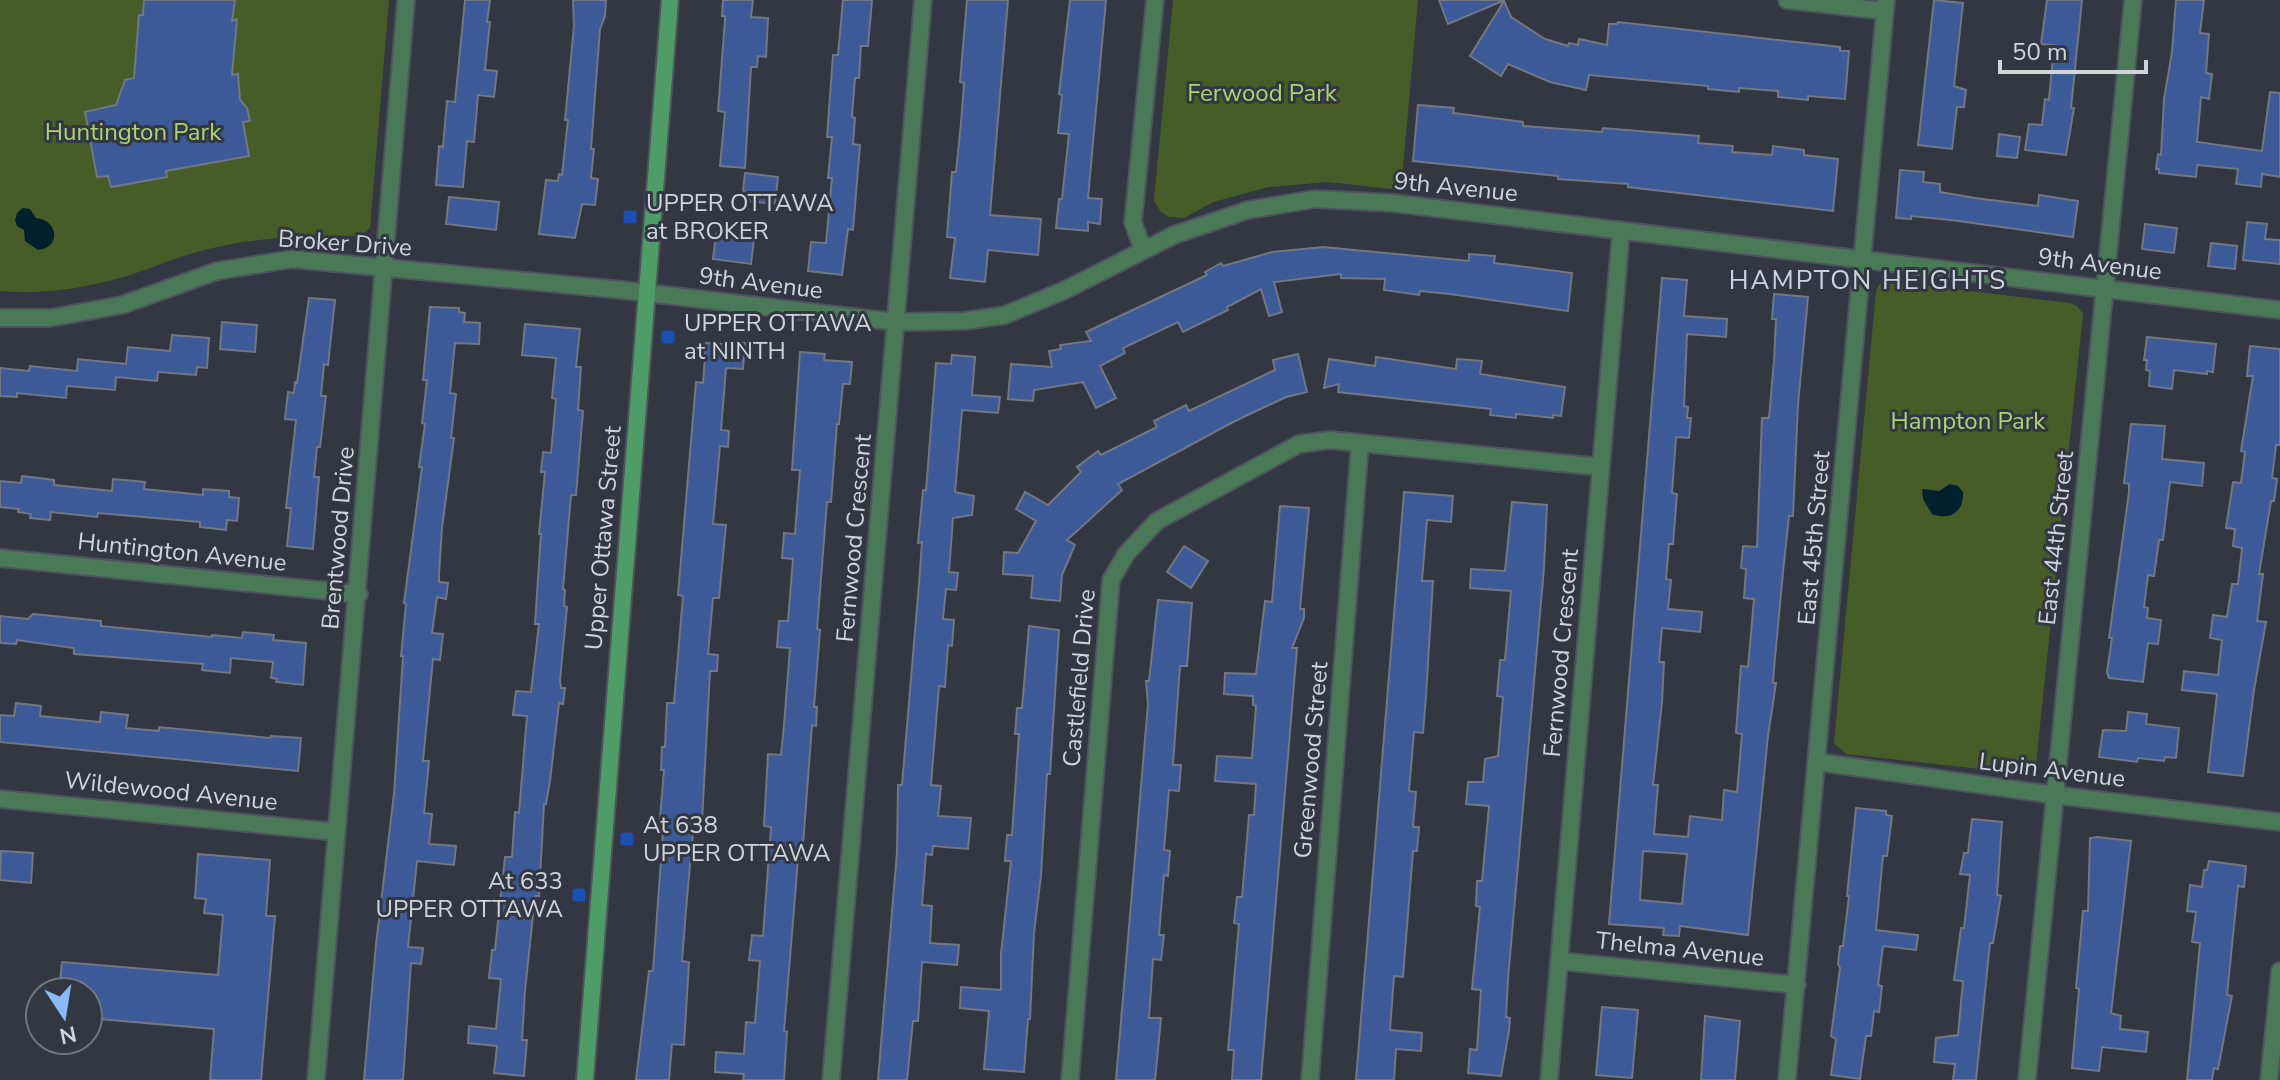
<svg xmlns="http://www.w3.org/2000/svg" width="2280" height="1080" font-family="'Nunito Sans',sans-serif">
<rect width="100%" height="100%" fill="#323742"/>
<path fill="#475d27" d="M0,0H389L370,228L361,236C305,235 251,237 197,252C173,258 150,269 127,276C85,288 44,295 0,291Z
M1173,0H1418L1401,190L1327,182L1269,187L1213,202L1184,218L1169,217L1160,211L1154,200Z
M1887,281L2070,303L2077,306L2083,314L2036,764L2032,772L2024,774L1846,754L1834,743L1876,291L1879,285Z"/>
<path fill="#011f2c" d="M23,208L30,209L36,218C59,220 61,248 38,250L25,241L24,230L17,226L15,220L17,213Z
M1950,484L1958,486L1963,492C1964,512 1950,521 1932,514L1923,499L1922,489L1939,491Z"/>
<path fill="#3c5998" stroke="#717783" stroke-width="2" fill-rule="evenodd" d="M144,0H235L232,21L237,19L232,75L238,74L240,100L247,108L250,121L243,122L249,156L166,171L167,177L111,187L108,176L97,177L85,112L116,105L125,80L134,78L139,15H143Z
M465,0H490L487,22H490L485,70L497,71L494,97L478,95L474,142L467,141L463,187L436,185L439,146L443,147L447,101L455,102Z
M573,0H606L605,16L600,29L591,149H594L591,178L598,179L595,205L582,204L575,238L539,234L546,180L558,181L559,174L562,175L568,120H565L574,26Z
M723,0H753L751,17L768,18L766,57L758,56L757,67H751L745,168L720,166L725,112L718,111L725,20V16H722Z
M843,0H872L868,46H861L859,78H855L852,117L855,118L853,144L860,145L853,230L848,229L842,275L808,271L811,242L826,243L832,178H828L832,137H827L833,55H838Z
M967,0H1008L990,215L1041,219L1038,255L988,250L985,282L950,278L955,238L947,237L952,172H956L961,123L964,83L960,82Z
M1070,0H1106L1088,198L1102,199L1100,224L1088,222V231L1056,228L1059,199H1062L1069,134L1058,133L1062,95L1059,94Z
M1439,0H1505L1448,24Z
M1934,0L1963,3L1954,86L1966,90L1964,107H1957L1952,149L1918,145Z
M2047,0H2082L2071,108H2074L2066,155L2025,150L2029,124L2042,125L2045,99L2049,100L2054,45L2041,44Z
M2176,0H2204L2200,33L2209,34L2206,73L2212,74L2209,99L2201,97L2197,142L2262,151L2270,92L2280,93V177L2262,174L2261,187L2236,184L2238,169L2197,165L2196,177L2159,173V169H2156L2158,154L2161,155L2164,99L2172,52Z
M1504,1L1511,17L1545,39L1568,46L1569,43L1578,45L1579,39L1607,45L1609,24H1617L1618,22L1840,47V51H1849L1845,99L1808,96V100L1778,97V91L1739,88V92L1708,89V86L1589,75L1586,90L1550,82L1508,64L1501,76L1470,56Z
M1418,105L1454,108L1453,113L1523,122V126L1602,132L1603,128L1699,136L1698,143L1733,146L1732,152L1772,155L1773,146L1804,150V155L1838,159L1833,211L1628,187V184L1558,179V176L1413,161Z
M1999,134L2020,137L2017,158L1997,156Z
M1900,170L1924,172L1923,182L1940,184V192L1975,198L2038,206L2039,195L2078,201L2073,237L1951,220L1911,216V219L1896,218Z
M745,173L778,177L775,204L749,201L750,192L743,191Z
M449,197L499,202L496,230L446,224Z
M2247,222L2267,224L2265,239L2280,240V264L2243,260Z
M2145,224L2177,228L2174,253L2142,249Z
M716,234L754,239L751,264L713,259Z
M2211,243L2237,246L2235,269L2208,266Z
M1323,247L1469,261V254L1495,256L1494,263L1572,273L1568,311L1450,294L1420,291L1419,295L1384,290L1385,279L1341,278V274L1274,282L1282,312L1269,316L1261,289L1227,307L1228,310L1183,332L1178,322L1123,348L1125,353L1100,366L1116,398L1096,408L1083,382L1034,390L1033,401L1008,399L1011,364L1052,367L1049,351L1061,349L1060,345L1091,341L1086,332L1207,275L1205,272L1221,263L1223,266L1272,252Z
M1662,278L1687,280L1684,316L1727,319L1726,337L1687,334L1684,406L1688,407L1687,418H1691L1689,438L1676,437L1672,493L1677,494L1673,544H1669L1666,579L1671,580L1668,609L1702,612L1700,632L1662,628L1659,662H1664L1662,702L1653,785H1658L1654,834L1688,837L1690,816L1722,820L1724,790L1737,792L1742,734L1736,733L1739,692L1741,666L1748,667L1754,599L1744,598L1746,569L1741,568L1743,546L1757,547L1762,418H1769L1774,361L1776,319H1772L1774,294L1808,297L1798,405L1793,516H1789L1783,572L1774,669L1773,683H1776L1768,736L1748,935L1680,926L1679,936L1663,935L1664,928L1609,924ZM1643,851L1687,854L1682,904L1640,900Z
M309,298L335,300L328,365L324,364L321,396H326L320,447H317L314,477H319L313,549L287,546L291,508H286L296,420L285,419L288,392L294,393L295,382L297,383Z
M430,307L459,308V312L465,313L464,322L480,323L479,344L455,343L450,393L456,394L451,438H454L442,528L439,574V582L448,583L446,599L437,597L432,633L443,634L440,660L433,659L423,761H429L424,813L432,814L429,844L456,846L454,865L417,861L408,947L423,948L421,964L411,963L403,1080H364L376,944L394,794L403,656H401L406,604L404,603L422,467H419L425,424L422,423L427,380H423Z
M222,322L257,325L255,352L220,349Z
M525,324L580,329L576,367H581L578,410L583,411L576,495H571L563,589L565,590L564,606L567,607L560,680L561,688H565L563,704L559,703L550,781L546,804H544L539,896H535L525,991L522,1040H527L524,1076L494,1073L497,1046L468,1043L469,1026L496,1029L501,979L489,978L492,950H495L505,857H512L515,812L519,813L527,716L513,715L516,691L531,692L539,624H535L541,534H539L545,472H541L543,452L551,453L556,399L552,398L556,358L522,355Z
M172,335L209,338L207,368L197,367L196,375L158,372L157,381L116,377L115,390L67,386L66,398L17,393V397L0,396V368L29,371L30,366L77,371L78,359L126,364L128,347L170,351Z
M2147,337L2216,344L2213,372L2207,371V374L2174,370L2172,389L2149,386L2150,371L2146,370L2147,360H2144Z
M724,341L745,343L743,369L726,368L721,430L729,431L728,447L720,446L713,524L726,525L719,598H713L708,654L718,655L717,671H710L702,822L694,821L686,910L682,961L689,962L684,1045L672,1044L669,1080H636L649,971H653L664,818H660L664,770H661L662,747H665L667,703H674L683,596L678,595L696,382L703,383L706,343L724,344Z
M2250,346L2280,349V445H2276L2272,478L2277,479L2274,501H2271L2259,574H2263L2257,621L2266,622L2254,690L2243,776L2208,772L2217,694L2182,690L2184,671L2218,675L2222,640L2210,638L2213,615L2227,617L2232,584H2238L2242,548L2233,546L2235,529L2226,528L2233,482L2241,483L2245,452L2241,451L2253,376H2247Z
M800,352L825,354L824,360L852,362L850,384H843L839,424H837L831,502H827L817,629L820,630L814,707H817L816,726L812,725L802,858H798L797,872L784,1031L787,1032L784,1080H743L744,1074L715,1072L716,1052L744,1054L746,1022L755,1023L760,961L749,960L752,935L763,936L771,827L764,826L768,754L781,755L784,725L790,648L777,647L779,621H788L793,559L782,558L784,533L795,534L800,470H792Z
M1298,354L1307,392L1286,397L1235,421L1118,484L1122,490L1067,540L1075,545L1062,575L1060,601L1031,598L1033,576L1003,574L1004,552L1018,553L1036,521L1016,509L1025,492L1048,505L1081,472L1077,467L1098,451L1101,455L1157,427L1154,421L1186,405L1189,411L1275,370L1273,360Z
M952,355L975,357L972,395L1000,397L998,413L962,410L955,492L974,496L972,515L953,518L949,572L958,573L956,590L946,589L943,619L954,620L952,646L948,645L945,687L939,686L931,785L941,786L938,816L971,818L968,849L933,846L932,855L926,854L922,905L932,906L930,943L959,945L957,965L922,962L918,1021H913L907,1080H878L897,852L898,785H902L919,584L922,542L918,543L923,490L926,491L936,363L951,364Z
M1376,357L1456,369L1457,359L1482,361L1480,374L1565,387L1561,416L1553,415V418L1516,414V418L1490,415L1491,409L1338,392L1339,384L1324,388L1329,359L1375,366Z
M2131,424L2165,426L2162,459L2204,463L2202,486L2170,482L2163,540H2159L2154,576L2148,575L2144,607L2148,608L2147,618L2161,620L2158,644L2148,643L2143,682L2109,678L2107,672L2112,638H2109L2129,492V484L2124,483Z
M22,476L54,480V485L112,491L113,479L145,482L144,489L203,495V489L229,491V497L239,498L237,521L227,520L226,530L200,527V522L98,513L97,517L51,512L50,520L30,518L31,514L18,512L19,509L0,507V481L21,483Z
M1404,492L1453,496L1451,522L1427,520L1422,581H1433L1426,696L1423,733L1414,732L1409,791L1416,792L1413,827H1419L1417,851H1413L1403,977L1394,976L1390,1030L1422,1033L1421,1051L1396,1049L1394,1080H1356Z
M1512,502L1547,505L1544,568L1508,979L1506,1017L1510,1018L1509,1031L1501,1076L1468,1073L1470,1049L1477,1050L1481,990L1472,989L1480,907L1476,906L1477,881H1482L1489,806L1466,804L1468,782H1483L1485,759L1498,756L1503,697L1497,696L1500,660H1505L1511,591L1470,588L1471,569L1505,571Z
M1280,506L1309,508L1300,609H1304V618L1292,648H1297L1261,1080H1232L1234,1050H1228L1239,924L1234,923L1237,897H1242L1249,815H1254L1256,784L1215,781L1217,756L1252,758L1256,706L1253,705V696L1224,694L1225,673L1256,674L1265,601L1272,602Z
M1184,546L1208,561L1191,588L1167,572Z
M1158,600L1192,603L1187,666H1180L1173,765H1181L1179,791L1169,790L1164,850L1170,851L1168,876L1164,875L1159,935H1164L1161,960L1153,959L1149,1018H1161L1157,1060L1155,1080H1116L1148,704L1146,681H1149Z
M33,614L101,621V626L212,637V635L242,638L243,632L274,635L273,640L306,643L303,685L276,682L277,679L271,678L273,662L231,658L230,673L202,670L203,664L74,654V648L17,640L16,644L0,643V616L28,619Z
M1029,626L1059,630L1050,774H1047L1041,875L1034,933L1030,1019H1028L1024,1072L984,1069L989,1011L960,1008L961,987L1001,990V954L1011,861H1005L1007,835H1012L1019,734H1015L1017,708H1022Z
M16,703L41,706L40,716L100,722L101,712L128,715L126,728L159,731V727L270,738L271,736L301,738L298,771L0,742V715L14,716Z
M2128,712L2147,714L2146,724L2179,728L2176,758L2165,757L2164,761L2138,758L2137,762L2099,757L2103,730L2126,731Z
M1856,808L1886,811V815L1892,816L1887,856H1883L1876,930L1918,935L1916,950L1883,946L1878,985L1882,986L1879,1012L1874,1011L1871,1036H1866L1860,1079L1831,1075L1836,1039L1831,1036L1840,968L1838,964L1840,946H1843L1849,896H1847Z
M1972,819L2002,822L1997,895L2001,896L1993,943H1990L1976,1080H1953L1955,1064L1934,1062L1936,1038L1958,1035L1963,981L1954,980L1961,928H1964L1970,875L1960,874L1964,853H1968Z
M2097,837L2131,841L2111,1013L2121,1016L2120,1029L2148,1032L2146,1052L2102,1047L2099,1071L2072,1068L2079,989L2076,988L2083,911H2088L2090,838Z
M1,851L33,853L31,883L0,880Z
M198,854L270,860L266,916H275L261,1080H210L214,1029L88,1018V992H59L62,962L218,975L223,915L204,913L206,899L195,898Z
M2209,861L2246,866L2244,887L2238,886L2227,995L2232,996L2218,1069L2214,1068L2212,1080H2187L2200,943L2192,942L2196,912L2187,911L2190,885L2202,887L2204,870H2207Z
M1602,1007L1638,1010L1632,1078L1596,1075Z
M1705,1016L1740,1021L1735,1080H1701Z"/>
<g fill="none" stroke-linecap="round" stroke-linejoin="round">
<g stroke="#4e535e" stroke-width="20">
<path id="street" d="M1787,0L1885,11
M1143,250L1133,222L1155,0
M0,318H50L122,305L217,271L292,259L622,290L896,322L964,321L1005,315L1065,290L1174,235L1248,210L1315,199L1393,203L2280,310
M0,558L359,594
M1818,762L2055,795L2280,822
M0,799L337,832
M1559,961L1797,985
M316,1080L406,0
M831,1080L923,0
M1070,1080L1111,580L1126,554L1157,521L1299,444L1330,440L1601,467
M1310,1080L1360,443
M1549,1080L1621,231
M1787,1080L1886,0
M2027,1080L2133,0
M2269,1080L2280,971"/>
</g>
<g stroke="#4e535e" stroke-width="20">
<path id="secondary" d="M585,1080L670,0"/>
</g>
<use href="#street" stroke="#497956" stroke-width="16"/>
<use href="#secondary" stroke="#4e9d66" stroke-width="16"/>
</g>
<g fill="#1a4fb4" stroke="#323742" stroke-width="3">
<rect x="622" y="209" width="16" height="16" rx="4"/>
<rect x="660" y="329" width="16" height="16" rx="4"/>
<rect x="619" y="831" width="16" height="16" rx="4"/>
<rect x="571" y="887" width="16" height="16" rx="4"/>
</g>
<g text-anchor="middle" stroke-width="6" stroke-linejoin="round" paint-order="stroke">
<g font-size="24" fill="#abd570" stroke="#323742">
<text x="1262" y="101">Ferwood Park</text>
<text x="133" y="140">Huntington Park</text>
<text x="1968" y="429">Hampton Park</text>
</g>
<g font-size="24" fill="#d0d4db" stroke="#323742">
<text transform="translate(1456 187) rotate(6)" y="8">9th Avenue</text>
<text transform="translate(345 243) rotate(4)" y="8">Broker Drive</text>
<text transform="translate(2100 264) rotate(7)" y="8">9th Avenue</text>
<text transform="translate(761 283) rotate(7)" y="8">9th Avenue</text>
<text transform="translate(338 538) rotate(-85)" y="8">Brentwood Drive</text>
<text transform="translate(603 538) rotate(-85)" y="8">Upper Ottawa Street</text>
<text transform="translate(854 538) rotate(-85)" y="8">Fernwood Crescent</text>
<text transform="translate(1814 538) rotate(-85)" y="8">East 45th Street</text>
<text transform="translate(2056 538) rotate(-84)" y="8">East 44th Street</text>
<text transform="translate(182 552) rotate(6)" y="8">Huntington Avenue</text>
<text transform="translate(1561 653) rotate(-85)" y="8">Fernwood Crescent</text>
<text transform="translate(1079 678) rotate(-85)" y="8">Castlefield Drive</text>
<text transform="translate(1311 760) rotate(-85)" y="8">Greenwood Street</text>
<text transform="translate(2052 770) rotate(7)" y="8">Lupin Avenue</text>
<text transform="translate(171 791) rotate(6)" y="8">Wildewood Avenue</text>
<text transform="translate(1680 949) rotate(6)" y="8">Thelma Avenue</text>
</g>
<g font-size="24" fill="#d0d4db" stroke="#323742" text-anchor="start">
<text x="646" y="211">UPPER OTTAWA<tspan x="646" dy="28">at BROKER</tspan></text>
<text x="684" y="331">UPPER OTTAWA<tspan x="684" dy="28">at NINTH</tspan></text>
<text x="643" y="833">At 638<tspan x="643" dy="28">UPPER OTTAWA</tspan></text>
<text x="563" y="889" text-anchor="end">At 633<tspan x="563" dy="28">UPPER OTTAWA</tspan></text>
</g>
<g font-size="26" letter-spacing="2" fill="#ccd3e0" stroke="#323742">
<text x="1868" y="289">HAMPTON HEIGHTS</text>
</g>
</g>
<g transform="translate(64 1016) rotate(168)"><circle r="38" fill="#323742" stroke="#71767f" stroke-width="2"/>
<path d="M0-6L14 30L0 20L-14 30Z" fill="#89bafc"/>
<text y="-12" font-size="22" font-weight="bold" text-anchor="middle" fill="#d0d4db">N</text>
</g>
<path d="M2000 60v12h146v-12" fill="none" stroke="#d0d4db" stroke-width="4"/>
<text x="2012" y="60" font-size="24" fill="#d0d4db" stroke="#323742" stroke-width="6" paint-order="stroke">50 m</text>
</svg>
